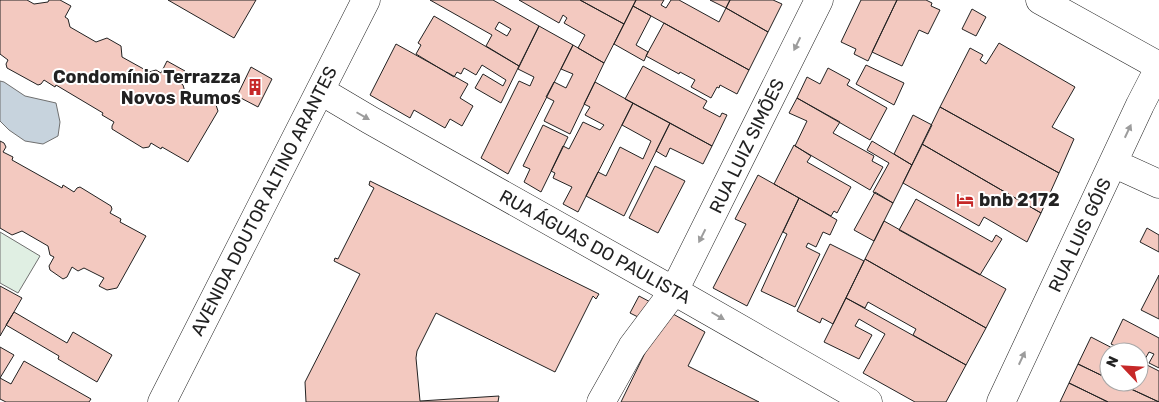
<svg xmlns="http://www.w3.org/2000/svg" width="1159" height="402" font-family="Rubik,sans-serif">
<rect width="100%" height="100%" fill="#fff"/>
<path fill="#e0efe3" stroke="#6f6f6f" d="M0,232L40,256L18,293L0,283Z"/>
<path fill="#c7d3dd" stroke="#6f6f6f" d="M0,81L4,82L25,96L56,103L60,122L58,136L43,144L25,141L9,130L0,121Z"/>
<path fill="#f3c9c0" stroke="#222" fill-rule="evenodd" d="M0,0H27L34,4L48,2L49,0H60L71,6L65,17L68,19L70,27L96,42L107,38L121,46L122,57L149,72L156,70L161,73L167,61L185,71L179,82L183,85L185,92L205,104L209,98L215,102L218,111L188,162L162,147L161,149L151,143L149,147L143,148L112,129V126L114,122L102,115L103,113L56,85L55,87L44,80L41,84L38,85L7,68L6,64L8,60L0,54Z
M168,0H256L234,38Z
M430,0H493L539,26L519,66L486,46L492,35ZM499,22L511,29L507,36L495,29Z
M519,0H580L624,24L604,63L578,48L585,35L564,23L567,18L563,15L559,23Z
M580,0H636L624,24Z
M636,0H664L661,5L666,8L671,0H679L719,22L726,8L768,32L749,70L633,6Z
M710,0H730L726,8Z
M730,0H773L782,4L768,32L726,8Z
M861,0H897L868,61L854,54L856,49L841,42Z
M897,0H926L932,3L931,6L940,10L928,34L919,30L902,66L872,52Z
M633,6L651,16L636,45L648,52L644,61L614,44Z
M972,9L986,17L976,36L962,29Z
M434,16L519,66L501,103L475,88L483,74L503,86L506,80L482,65L476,75L464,68L461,74L457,72L454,77L416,54L421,45L418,43Z
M664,23L749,70L737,94L720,85L719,88L717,87L711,98L691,87L695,80L680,72L679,74L646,56Z
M539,26L573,45L508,174L481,158L519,81L530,86L534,77L518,69Z
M999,43L1075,87L1052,127L1074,139L1059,173L940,107L970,48L983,55L980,60L986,64Z
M396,44L468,84L460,98L473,106L462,126L450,119L445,128L414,110L410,118L370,95Z
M573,45L604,63L570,134L544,121L554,101L546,97L554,82L566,88L573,74L561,69Z
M866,65L904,83L894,105L856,84Z
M643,66L707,101L703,108L720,117L722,113L727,115L712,146L625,99Z
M251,67L272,79L258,107L237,96Z
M828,68L850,80L847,85L887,108L870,140L797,98L807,77L820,84Z
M595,82L633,103L578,212L563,204L572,187L553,178L555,173L551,171L563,146L569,149L583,122L600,130L604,125L585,115L590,107L584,104Z
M797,98L840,122L833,133L874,156L872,161L883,167L870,190L795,146L807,121L789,113Z
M633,103L670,123L624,216L586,196L598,172L606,176L620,147L643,159L651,141L622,125Z
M940,107L1059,173L1041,213L922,144Z
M913,115L932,125L912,165L894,154Z
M670,123L712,146L703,164L670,148L666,157L656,151Z
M543,125L568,137L541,192L524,182L530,169L523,166Z
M0,141L4,143L6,147L3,152L13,157L12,160L62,188L63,185L74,192L77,188L80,187L111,206L112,209L110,213L121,219L120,222L146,236L117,288L107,290L99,286L104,278L84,268L78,271L72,267L67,277L63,279L50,270L49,266L54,257L50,255L48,246L22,231L12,235L0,228Z
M872,141L912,165L893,203L873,192L889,163L867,150Z
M922,144L1041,213L1027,242L984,217L979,226L903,183Z
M794,145L811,156L807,162L851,187L837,213L834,211L831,216L774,184Z
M655,166L685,181L658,233L629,218Z
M758,175L799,198L747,306L713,288L746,224L735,219Z
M370,181L599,294L596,299L593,296L555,372L436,313L417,351L416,358L420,401L499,396L498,402H306L305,382L360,274L334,261L335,258L338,259L374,188L369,185Z
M875,192L893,203L874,241L854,230Z
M799,198L837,220L830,235L823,232L816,247L808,243L806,247L820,254L795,307L761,291L787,234L783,232Z
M916,199L992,242L996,235L1002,239L980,275L899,230Z
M884,221L1006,289L986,328L865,259Z
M1147,228L1159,235V252L1140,242Z
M830,244L864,261L833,324L822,318L820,323L797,311Z
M865,259L986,328L966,365L913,335L916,329L868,302L865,308L846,298Z
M1159,275V319L1141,310Z
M0,286L22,298L0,336Z
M639,296L656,305L648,322L630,313Z
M846,298L966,365L946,402H915L863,373L885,334L859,319L855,326L872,335L859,359L824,342Z
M666,310L705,332L688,366L759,402H621Z
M14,312L67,343L73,332L112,355L97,382L58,359L59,356L6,325Z
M1123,319L1159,338V368L1149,363L1154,354L1149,352L1144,361L1139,358V352H1127L1111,344Z
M1091,337L1120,352H1109V379L1078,364Z
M0,347L14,355L0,378L11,384L24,361L91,399L89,402H6L0,399Z
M1139,361L1159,371V402L1116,382H1139Z
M1078,364L1109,379V382H1116L1159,402H1108L1069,383Z
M1069,383L1108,402H1060Z"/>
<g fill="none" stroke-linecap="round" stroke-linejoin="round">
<g stroke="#222" stroke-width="29">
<path id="minor" d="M1040,0L1159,66
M321,91L370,120L674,291L868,402
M1113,163L1159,184
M162,402L366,0
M601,402L632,347L674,291L819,0
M1001,402L1140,105L1159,68"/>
</g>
<use href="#minor" stroke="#fff" stroke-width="28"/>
</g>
<defs><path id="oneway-solid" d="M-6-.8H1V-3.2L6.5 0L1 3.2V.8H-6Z" transform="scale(1.25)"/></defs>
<g fill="#9c9c9c">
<use href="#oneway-solid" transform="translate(797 44) rotate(116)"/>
<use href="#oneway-solid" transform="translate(363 116) rotate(30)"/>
<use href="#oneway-solid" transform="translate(1128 131) rotate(-65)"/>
<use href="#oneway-solid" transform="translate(702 236) rotate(117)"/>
<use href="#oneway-solid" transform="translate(718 316) rotate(30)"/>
<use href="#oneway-solid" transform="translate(1022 358) rotate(-65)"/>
</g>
<defs>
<g id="building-bare" transform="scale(1.35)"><path d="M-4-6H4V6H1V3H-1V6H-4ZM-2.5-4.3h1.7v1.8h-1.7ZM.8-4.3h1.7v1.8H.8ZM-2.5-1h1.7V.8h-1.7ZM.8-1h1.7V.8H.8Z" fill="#c62828" stroke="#fff" stroke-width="2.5" paint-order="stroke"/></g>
<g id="hotel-bare" transform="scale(1.35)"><path d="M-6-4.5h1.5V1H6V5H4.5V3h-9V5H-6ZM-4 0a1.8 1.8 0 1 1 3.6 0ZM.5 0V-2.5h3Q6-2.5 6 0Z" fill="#c62828" stroke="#fff" stroke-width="2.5" paint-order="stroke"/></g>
</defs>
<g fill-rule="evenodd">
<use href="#building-bare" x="255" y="87"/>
<use href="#hotel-bare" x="965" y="200"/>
</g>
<g text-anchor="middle" stroke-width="4" stroke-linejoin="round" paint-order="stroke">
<g font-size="18" font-weight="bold" fill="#222" stroke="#fff" text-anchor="end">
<text x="241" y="83">Condomínio Terrazza<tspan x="241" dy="21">Novos Rumos</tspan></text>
<text x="979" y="206" text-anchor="start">bnb 2172</text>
</g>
<g font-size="18" fill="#222" stroke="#fff">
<text transform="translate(747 146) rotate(-64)" y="6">RUA LUIZ SIMÕES</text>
<text transform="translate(264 201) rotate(-63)" y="6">AVENIDA DOUTOR ALTINO ARANTES</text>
<text transform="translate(1080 235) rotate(-65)" y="6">RUA LUIS GÓIS</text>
<text transform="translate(595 247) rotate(29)" y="6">RUA ÁGUAS DO PAULISTA</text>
</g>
</g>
<g transform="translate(1124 367) rotate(295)"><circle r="24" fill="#ffffff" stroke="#a7a7a7"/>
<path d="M0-4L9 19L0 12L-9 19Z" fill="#c62828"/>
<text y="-8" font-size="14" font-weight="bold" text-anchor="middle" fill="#222222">N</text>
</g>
</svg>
